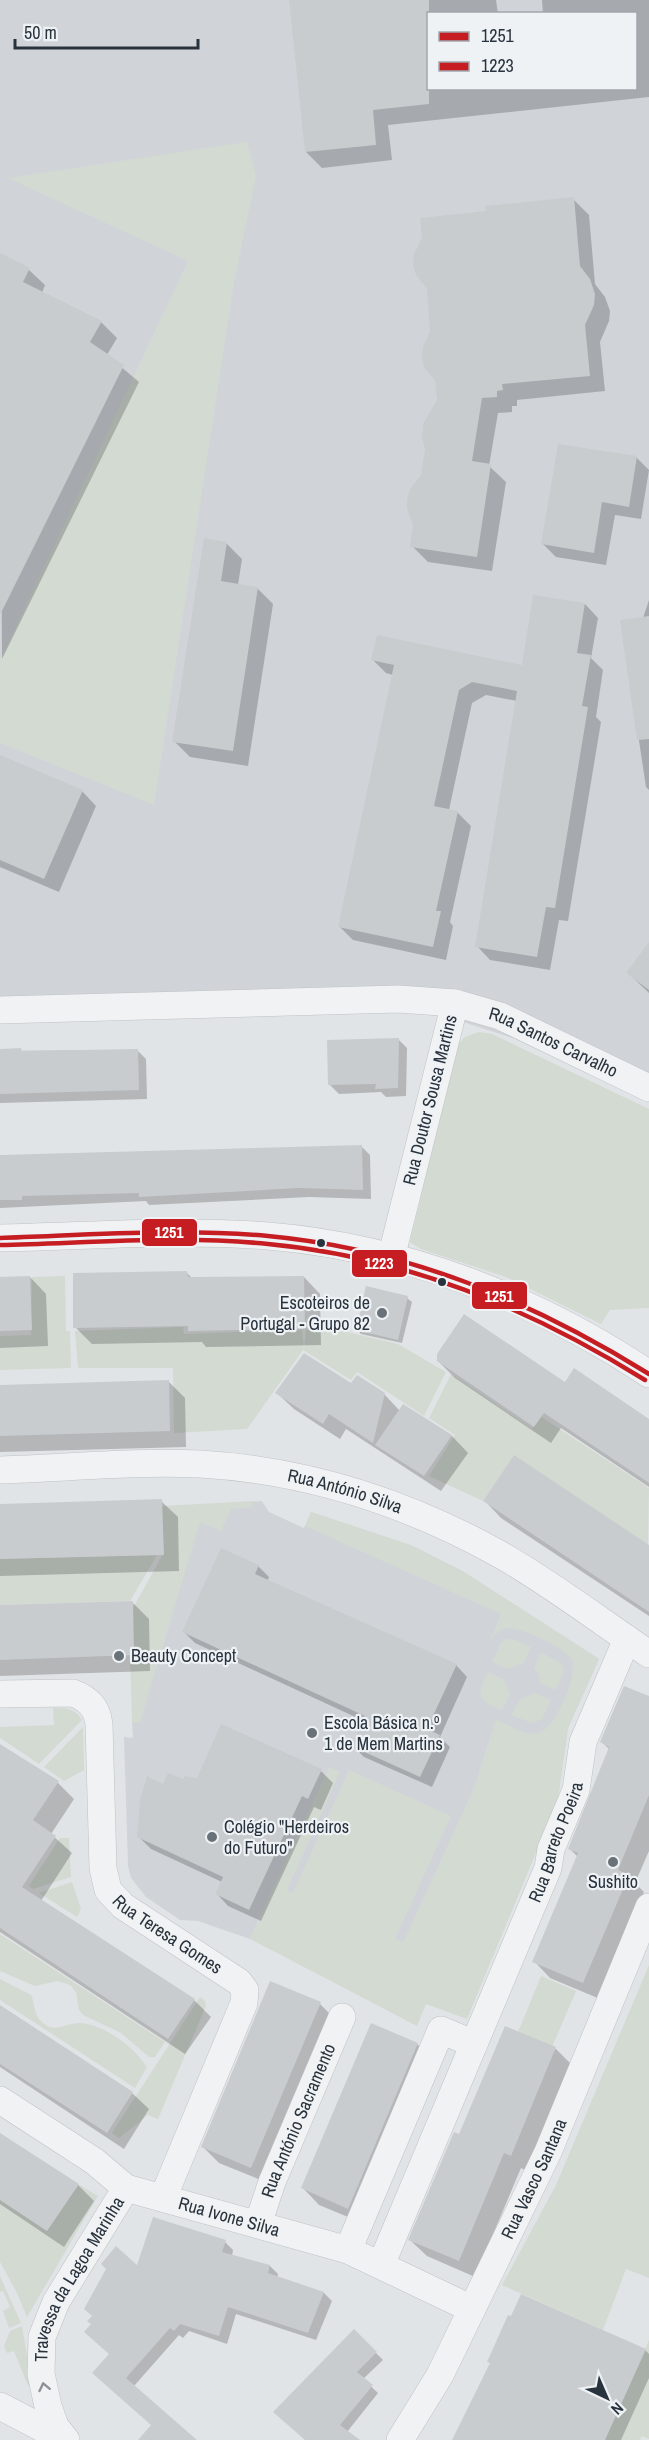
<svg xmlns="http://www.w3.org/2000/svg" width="649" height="2440" font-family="'Archivo Narrow',sans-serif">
<rect width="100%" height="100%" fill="#e1e4e6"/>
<path fill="#d0d4d9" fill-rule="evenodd" d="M0,0H649V1100L540,1047L429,1011L0,1010ZM428,14H636V88H428Z
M262,1501L269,1512L304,1528L311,1512L413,1546L464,1572L599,1659L568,1728L564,1755L418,1968L274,1887L250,1939L198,1921L180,1920L146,1897L131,1878L128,1866L124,1737L133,1738L132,1722L196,1505Z"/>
<path fill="#d3dad2" d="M247,142L256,176L234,282L154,805L0,743V660L188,261L8,178Z
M479,1032L492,1034L649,1109V1308L610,1310L601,1324L506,1277L421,1249L410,1242L458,1044L465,1037Z
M65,1276L66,1331H70L71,1368L0,1370V1336L31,1335L32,1277Z
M183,1327L184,1334L302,1330L304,1349L306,1330L326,1327L398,1344L446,1372L424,1416L357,1372L351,1380L303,1350L247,1429L174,1433L173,1368H78L75,1331Z
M451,1374L532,1429L540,1416L649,1488L648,1545L514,1456L483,1501L429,1476L455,1435L429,1418Z
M253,1501L252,1507L231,1509L221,1531L200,1522L140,1723L132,1722L130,1656H134L133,1608L163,1554L162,1506Z
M311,1512L413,1546L464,1572L599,1659L568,1728L558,1800L467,2019L426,2004L417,2026L250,1939L329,1767L340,1772L287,1890L293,1893L349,1770L451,1816L395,1939L403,1943L474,1788L496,1719C508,1725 523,1735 537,1734C555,1731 577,1677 573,1661C567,1649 523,1628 509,1628C501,1628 495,1634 490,1641L501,1614L305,1526Z
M157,1555L130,1601L0,1605V1559Z
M506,1639L515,1640L531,1647L524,1663L508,1669L492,1662L501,1643Z
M541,1652L563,1665L564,1671L556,1690L540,1683L539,1675L534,1668Z
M488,1672L503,1679L510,1694L502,1710C477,1699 476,1697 488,1672Z
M535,1693L551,1700L542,1719L532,1723L512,1715L520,1699Z
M53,1708C66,1708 75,1708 82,1720L39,1764L0,1738V1727L54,1725Z
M83,1727L84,1770L64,1781L44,1767Z
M60,1838H69L71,1877L33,1889L29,1886Z
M72,1882L81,1909L77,1917L39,1893Z
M0,1934L165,2042L155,2057H149L121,2033L83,2015L79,2010L76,1992L70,1985L58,1981L35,1986L0,1971Z
M649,1965V2278L626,2269L603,2330L502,2285L556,2185Z
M541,1976L576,1991L550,2052L516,2037Z
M0,1979L31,1995C35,2003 33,2013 41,2021C54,2035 66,2022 81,2023C105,2025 134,2047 147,2067L135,2088L0,2000Z
M200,1997L205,2001L206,2006L158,2119L148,2115L119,2138L112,2133Z
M78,2184L98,2196L27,2317L16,2291L0,2262V2200L47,2231Z
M0,2276L21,2323L9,2328L3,2311L10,2307L3,2291L0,2292Z
M22,2326L32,2385L28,2386L14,2351L7,2353L4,2346L10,2331Z
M649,2340V2439L642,2436L640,2440H605Z"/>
<path fill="#0003" d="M291,0H496L498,14H428V88H636V14H543L542,0H649V97L388,125L392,160L322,168L306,152Z
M573,199L589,215L595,284L605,297L610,311L609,321L600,342L605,391L517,400V406H512V412L498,413L489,466L506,482L492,571L428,562L412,546L427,450L487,213Z
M0,255L29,270L45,285L42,293L101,322L117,338L107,355L139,382L2,659Z
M636,457L649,470L641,519L615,515L606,565L556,557L543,544Z
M226,543L242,559L238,585L257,588L273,604L248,766L190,757L174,741Z
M649,600V790L646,787L621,621L643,618Z
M585,604L598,618L591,658L603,670L596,717L601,722L568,921L559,920L550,970L490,960L477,946L517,701L486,695L472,703L449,810L457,812L471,826L450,922L453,926L446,960L353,940L339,926L393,675L386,673L373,660L523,666Z
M0,756L82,791L96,806L59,892L0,867Z
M649,945V993L628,973Z
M398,1039L407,1048L406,1096L386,1097L381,1092L339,1094L330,1085Z
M137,1050L146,1059L147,1099L0,1103V1051Z
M361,1146L370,1155L371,1199L309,1197L149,1205L146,1201L0,1208V1156Z
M187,1273L193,1279L304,1277L320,1294L321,1345L206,1347L202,1342L92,1344L75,1327Z
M30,1277L46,1294L48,1346L0,1348V1278Z
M407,1298L412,1302L402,1343L361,1334L357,1330Z
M438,1361L566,1384L649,1421V1487L561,1428L551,1443L455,1378Z
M169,1382L185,1398L186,1447L0,1452V1386Z
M352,1385L384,1394L400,1411L403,1406L452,1436L468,1453L441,1491L346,1429L340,1439L294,1409L277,1393Z
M161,1501L178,1517L179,1571L0,1576V1505Z
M485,1501L649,1548V1616L501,1518Z
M258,1566L269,1577L267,1582L456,1665L467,1677L440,1737L450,1747L432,1787L364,1757L353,1746L364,1721L195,1643L184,1632Z
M132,1602L149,1619L150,1671L0,1676V1606Z
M649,1698V1851L635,1883L644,1892L600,1999L550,1978L534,1961L578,1857L570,1849L610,1750L602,1742Z
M222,1726L321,1771L333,1783L321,1810L314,1807L261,1921L228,1906L217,1894L222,1882L151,1849L139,1837L164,1785L197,1780Z
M0,1746L58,1783L74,1799L51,1834L72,1853L41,1901L194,2000L211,2017L185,2054L0,1932Z
M320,2004L336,2020L268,2183L219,2163L203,2147Z
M0,2006L132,2093L149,2109L124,2149L0,2067Z
M371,2025L417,2044L434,2061L365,2224L319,2205L303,2188Z
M506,2028L556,2049L572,2065L527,2171L521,2168L475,2277L427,2256L410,2240L460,2136Z
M0,2134L78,2185L94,2201L64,2247L0,2204Z
M225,2242L233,2250L232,2256L270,2266L278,2274L277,2278L324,2293L332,2301L316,2340L236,2314L227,2344L189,2331L183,2338L179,2335L134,2386L195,2440H140L153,2425L111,2355L138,2268Z
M354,2331L383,2360L363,2379L378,2393L347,2432L356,2440H306Z
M645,2350L649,2354V2378L621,2440H455L491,2364L489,2362Z"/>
<path fill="#c9ccce" d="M289,0H429V104L373,110L376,145L305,152Z
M574,197L580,266L590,279L595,294L594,305L585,325L590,376L502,384L503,390L497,391V397L482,398L472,461L491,464L477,557L410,547L413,525L407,509V499L410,489L421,475L425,450L422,437L423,424L437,400L435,381L424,367L422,357L423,346L430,332L427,289L416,275L413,265L414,254L422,238L420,218L486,211L485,206Z
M0,253L30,268L23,282L102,321L90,342L124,365L0,615Z
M558,444L637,456L629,507L602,502L594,553L541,544Z
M204,538L227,542L221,581L258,587L233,751L172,742Z
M533,595L585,603L577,653L591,655L582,706L588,707L555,908L546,907L537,957L475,947L517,691L472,682L459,690L434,806L458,811L436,911H441L433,947L338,927L394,665L371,660L377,635L522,665Z
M649,616V739L637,740L620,620Z
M0,755L83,790L44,879L0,860Z
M649,942V990L626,973Z
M399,1038L398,1088L375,1089L376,1084L328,1085L327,1040Z
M21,1048L22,1051L138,1049L139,1090L0,1094V1049Z
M362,1145L363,1190L299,1188L139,1197V1193L22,1196V1200H0V1155Z
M187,1271L188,1277L304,1276L305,1329L188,1331V1326L73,1328V1273Z
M30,1276L32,1330L0,1331V1277Z
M366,1286L408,1296L398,1340L356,1330Z
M464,1314L565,1382L574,1368L649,1419V1483L544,1413L534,1427L437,1361V1354Z
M304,1353L351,1383L357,1375L385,1393L373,1443L329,1414L323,1424L275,1393Z
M169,1380L170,1431L0,1436V1385Z
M403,1404L452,1435L424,1476L375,1445Z
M514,1455L649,1545V1612L483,1501Z
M162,1499L164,1555L0,1559V1504Z
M221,1548L259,1565L255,1574L457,1664L427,1729L440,1735L420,1777L351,1746L365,1716L182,1632Z
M133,1601L134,1655L0,1660V1605Z
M624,1686L649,1696V1795L618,1870L629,1875L583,1983L532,1962L578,1853L568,1849L609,1747L600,1742Z
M221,1724L322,1769L308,1799L302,1796L249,1910L215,1894L223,1877L137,1837L140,1800L147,1776L163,1784L168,1773L183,1779L185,1776L197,1778Z
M0,1744L59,1781L33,1820L56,1836L22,1887L195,1999L168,2039L0,1928Z
M270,1981L321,2002L251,2168L201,2147Z
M0,2005L133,2092L107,2133L0,2064Z
M371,2023L418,2043L348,2209L301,2188Z
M505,2026L556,2047L511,2156L504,2153L459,2261L408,2240L454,2132L459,2134Z
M0,2133L79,2184L47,2231L0,2200Z
M153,2217L226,2240L222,2252L270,2265L268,2273L324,2292L308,2333L228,2307L219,2336L180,2324L174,2331L170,2328L126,2378L197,2440H138L151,2425L92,2373L109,2354L84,2332L91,2324L87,2321L92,2316L84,2309L106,2269L101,2264L116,2246L137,2265Z
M521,2294L646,2349L605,2440H452L490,2363L487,2362L508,2315L511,2316Z
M354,2329L377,2352L357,2372L373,2385L340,2425L360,2440H305L273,2412Z"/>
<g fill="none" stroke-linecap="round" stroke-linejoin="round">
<g stroke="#bfc2c4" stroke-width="28">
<g id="minor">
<path id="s1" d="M455,1003L500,1016L649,1088"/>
<path d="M0,1010L398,999L455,1003L391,1258"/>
<path d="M0,1238C89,1236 179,1229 268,1236C404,1247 537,1299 649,1374"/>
<path id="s2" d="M0,1470C66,1468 134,1461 200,1464C307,1470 408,1503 501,1555C552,1584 600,1621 649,1654"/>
<path id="s3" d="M0,1694L73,1693C88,1699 97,1707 99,1724L103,1868L108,1890L123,1906L239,1982L245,1990L244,2003L163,2198"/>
<path id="s4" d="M0,2100L94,2161L126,2188L348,2250L472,2309"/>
<path id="s5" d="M258,2224L272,2182L342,2017"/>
<path d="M348,2250L441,2030L474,2044"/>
<path id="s6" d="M381,2265L548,1868L551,1849L576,1790L583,1742L627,1639"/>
<path d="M0,2406L63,2439"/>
<path id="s7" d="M66,2440L55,2426L48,2406L41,2374L42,2337L56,2302L126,2188"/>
<path id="s8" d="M400,2440L440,2375L548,2152L649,1907"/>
</g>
</g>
<use href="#minor" stroke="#f0f2f3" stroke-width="27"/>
<g stroke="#eff2f5" stroke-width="9">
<path id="bus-1" d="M0,1238C89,1235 179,1228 268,1236C407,1249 532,1301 649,1374"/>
</g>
<g stroke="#eff2f5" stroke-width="9">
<path id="bus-2" d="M0,1245C89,1243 180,1235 268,1244C406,1257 529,1308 645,1380"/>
</g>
<use href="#bus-1" stroke="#c61d23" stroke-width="4.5"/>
<use href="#bus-2" stroke="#c61d23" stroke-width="4.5"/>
</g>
<defs><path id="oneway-chevron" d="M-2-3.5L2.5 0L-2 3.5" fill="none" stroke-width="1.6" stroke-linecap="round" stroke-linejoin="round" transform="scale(1.5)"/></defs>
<use stroke="#8c9298" href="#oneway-chevron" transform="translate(44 2387) rotate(-102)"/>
<g fill="#29333e" stroke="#eff2f5" stroke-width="2">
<circle cx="321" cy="1243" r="5"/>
<circle cx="442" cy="1282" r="5"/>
</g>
<g fill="#697179" stroke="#eff2f5" stroke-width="2">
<circle cx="382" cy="1313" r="6"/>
<circle cx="119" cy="1656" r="6"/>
<circle cx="312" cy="1733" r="6"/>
<circle cx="212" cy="1837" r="6"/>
<circle cx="613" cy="1862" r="6"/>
</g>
<g text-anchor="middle" stroke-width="4.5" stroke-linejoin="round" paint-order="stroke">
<g font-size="18" fill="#29333e" stroke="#eff2f5">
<text dy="6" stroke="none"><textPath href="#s1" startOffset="106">Rua Santos Carvalho</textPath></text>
<text transform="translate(430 1100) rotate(-76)" y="6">Rua Doutor Sousa Martins</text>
<text dy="6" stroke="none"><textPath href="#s2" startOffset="348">Rua António Silva</textPath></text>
<text dy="6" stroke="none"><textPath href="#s6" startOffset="458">Rua Barreto Poeira</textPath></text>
<text dy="6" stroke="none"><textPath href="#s3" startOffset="357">Rua Teresa Gomes</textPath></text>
<text dy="6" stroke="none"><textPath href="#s5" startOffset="111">Rua António Sacramento</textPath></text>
<text dy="6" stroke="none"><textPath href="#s8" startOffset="294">Rua Vasco Santana</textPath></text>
<text dy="6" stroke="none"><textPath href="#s4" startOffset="261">Rua Ivone Silva</textPath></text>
<text dy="6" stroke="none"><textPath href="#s7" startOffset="176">Travessa da Lagoa Marinha</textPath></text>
</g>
<g font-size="18" fill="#29333e" stroke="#eff2f5" text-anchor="start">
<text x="370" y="1309" text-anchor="end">Escoteiros de<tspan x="370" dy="21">Portugal - Grupo 82</tspan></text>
<text x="131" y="1662">Beauty Concept</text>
<text x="324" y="1729">Escola Básica n.º<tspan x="324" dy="21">1 de Mem Martins</tspan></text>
<text x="224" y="1833">Colégio "Herdeiros<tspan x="224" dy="21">do Futuro"</tspan></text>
<text x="613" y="1888" text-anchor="middle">Sushito</text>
</g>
</g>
<g stroke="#eff2f5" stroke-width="2">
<rect x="141" y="1218" width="57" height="29" rx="6" fill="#c61d23"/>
<rect x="351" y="1249" width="57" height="29" rx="6" fill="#c61d23"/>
<rect x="471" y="1281" width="57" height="29" rx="6" fill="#c61d23"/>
</g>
<g font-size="16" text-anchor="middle" font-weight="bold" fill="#fff">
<text x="169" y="1238">1251</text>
<text x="379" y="1269">1223</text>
<text x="499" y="1302">1251</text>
</g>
<rect x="427" y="12" width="210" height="78" fill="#eff2f5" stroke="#a0a6ac" stroke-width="1.5"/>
<rect x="439" y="32" width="30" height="9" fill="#c61d23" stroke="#a0a6ac" stroke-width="1.5"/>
<text x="481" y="42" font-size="18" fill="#29333e">1251</text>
<rect x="439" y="62" width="30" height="9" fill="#c61d23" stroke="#a0a6ac" stroke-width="1.5"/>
<text x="481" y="72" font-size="18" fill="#29333e">1223</text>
<g transform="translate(607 2398) rotate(136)" stroke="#eff2f5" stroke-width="4.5" paint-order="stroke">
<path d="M0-4.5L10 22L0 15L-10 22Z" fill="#29333e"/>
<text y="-9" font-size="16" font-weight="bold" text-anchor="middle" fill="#29333e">N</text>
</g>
<path d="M15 39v9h183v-9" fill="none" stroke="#29333e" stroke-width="3"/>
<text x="24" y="39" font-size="18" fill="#29333e" stroke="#eff2f5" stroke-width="4.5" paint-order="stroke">50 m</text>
</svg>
